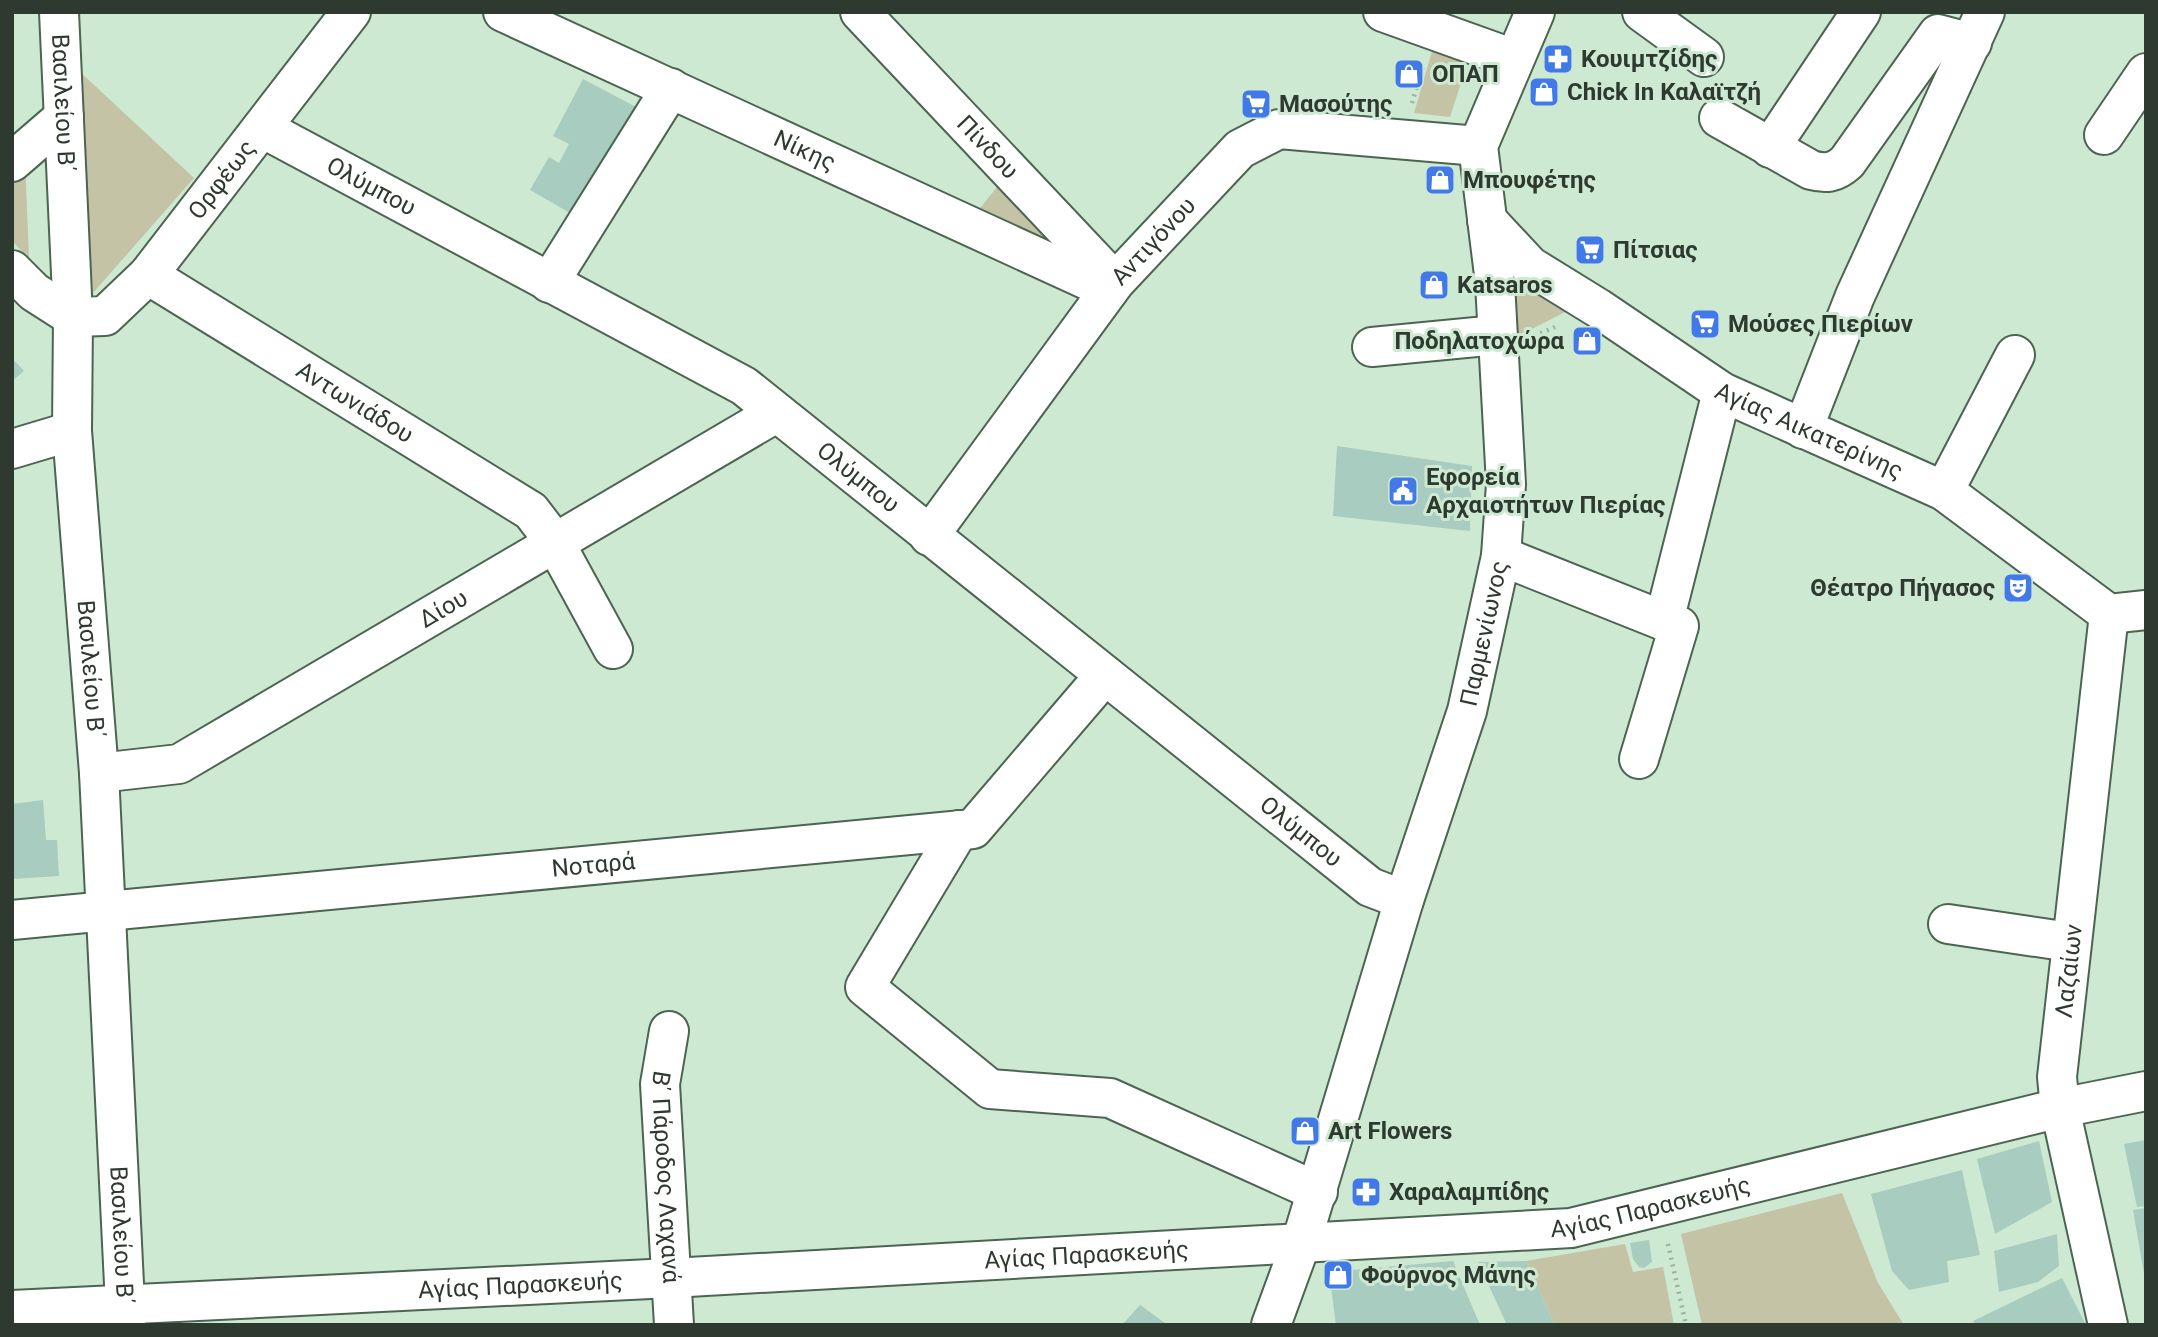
<svg xmlns="http://www.w3.org/2000/svg" width="2158" height="1337" font-family="Roboto,sans-serif">
<rect width="100%" height="100%" fill="#cde9d2"/>
<path fill="#c4c3a5" d="M1435,41L1470,55L1450,117L1414,113Z
M78,70L194,178L93,293Z
M25,160L29,258L12,241V171Z
M997,187L1058,249L976,213Z
M1509,268L1571,309L1516,337Z
M1842,1193L1878,1283L1904,1325H1702L1681,1234Z
M1625,1244L1633,1272L1663,1267L1674,1325H1555L1526,1261Z"/>
<path fill="#a8ccc0" d="M583,79L638,108L570,213L530,190L549,157L559,163L569,144L553,136Z
M12,358L24,371L12,381Z
M1337,446L1472,466L1470,531L1333,516Z
M43,800L46,840H57L59,876L13,879L12,804Z
M2146,1140V1206L2137,1207L2124,1144Z
M2039,1141L2052,1202L1995,1234L1977,1159Z
M1962,1170L1980,1255L1947,1261L1949,1282L1909,1290L1892,1271L1871,1194Z
M2146,1208V1274H2144L2133,1210Z
M2057,1234L2059,1266L2038,1282L1999,1292L1994,1251Z
M1649,1240L1652,1262L1644,1268L1639,1267L1633,1259L1630,1243Z
M1453,1261L1480,1325H1336L1329,1272Z
M1526,1261L1555,1325H1507L1478,1262Z
M2062,1278L2086,1325H1975L1973,1321Z
M1140,1305L1168,1325H1122Z"/>
<g fill="none" stroke-linecap="round" stroke-linejoin="round">
<g stroke="#4c6451" stroke-width="42">
<g id="minor">
<path id="s1" d="M59,12L73,317L72,431L99,773L126,1325"/>
<path id="s2" d="M503,12L1109,290"/>
<path id="s3" d="M860,12L1115,282"/>
<path d="M1383,12L1514,59"/>
<path d="M1642,12L1704,57"/>
<path d="M1719,118L1811,170C1826,174 1835,173 1847,162L1938,34L1972,43"/>
<path id="s4" d="M262,128L744,386L1370,887L1404,900"/>
<path d="M2104,135L2146,73"/>
<path d="M1770,148L1861,12"/>
<path d="M12,162L64,117"/>
<path id="s5" d="M1487,220L1530,266L1598,308L1722,392L1944,491L2109,614L2146,610"/>
<path d="M12,270L34,292L73,317"/>
<path id="s6" d="M148,275L531,511L554,541L613,649"/>
<path d="M549,283L671,88"/>
<path id="s7" d="M73,317L105,316L148,275L351,12"/>
<path d="M1372,347L1497,335"/>
<path d="M1803,429L1855,296L1985,12"/>
<path d="M12,449L72,431"/>
<path d="M1944,491L2015,355"/>
<path id="s8" d="M929,536L1115,282L1240,149L1279,129L1478,146"/>
<path d="M1501,556L1664,621"/>
<path d="M1639,759L1679,626L1664,621L1722,392"/>
<path id="s9" d="M99,773L179,764L776,413"/>
<path d="M959,830L865,987L990,1089L1110,1098L1318,1192"/>
<path id="s10" d="M12,920L973,829L1105,675"/>
<path d="M1948,924L2070,942"/>
<path id="s11" d="M669,1031L660,1084L674,1325"/>
<path id="s12" d="M1271,1325L1301,1243L1404,900L1467,711L1501,556L1506,484L1495,283L1478,146L1535,12"/>
<path id="s13" d="M2108,1325L2060,1108L2057,1077L2109,614"/>
</g>
</g>
<g stroke="#4c6451" stroke-width="42">
<g id="major">
<path id="s14" d="M12,1310L671,1278L1571,1228L2060,1108L2146,1091"/>
</g>
</g>
<path stroke="#9bb29f" stroke-width="4.5" stroke-dasharray="2 5" stroke-linecap="butt" d="M1412,103L1423,65
M1534,336L1555,327
M1668,1244L1686,1325"/>
<use href="#minor" stroke="#fff" stroke-width="38"/>
<use href="#major" stroke="#fff" stroke-width="38"/>
</g>
<defs>
<g id="pharmacy-square" transform="scale(1.575)"><rect x="-9" y="-9" width="18" height="18" rx="4" fill="#4279e9" stroke="#cde9d2"/><path d="M-2-6h4v4h4v4h-4v4h-4v-4h-4v-4h4Z" fill="#fff"/></g>
<g id="shop-square" transform="scale(1.575)"><rect x="-9" y="-9" width="18" height="18" rx="4" fill="#4279e9" stroke="#cde9d2"/><path d="M-5-2.5h2.3a2.7 3.5 0 0 1 5.4 0H5L5.5 6h-11ZM-1.5-2.5h3a1.5 2.3 0 0 0-3 0Z" fill="#fff"/></g>
<g id="supermarket-square" transform="scale(1.575)"><rect x="-9" y="-9" width="18" height="18" rx="4" fill="#4279e9" stroke="#cde9d2"/><path d="M-6-5.5h2.5l.6 2H6L4.5 2H-2.5L-4.4-4H-6ZM-1.5 3.2a1.3 1.3 0 1 0 .1 0ZM3 3.2a1.3 1.3 0 1 0 .1 0Z" fill="#fff"/></g>
<g id="civic-square" transform="scale(1.575)"><rect x="-9" y="-9" width="18" height="18" rx="4" fill="#4279e9" stroke="#cde9d2"/><path d="M-.6-6.5H3V-4.5H.6V-3L4-1V1h2V6H-6V1h2V-1L-.6-3ZM-1.2 2.5V6h2.4V2.5Z" fill="#fff"/></g>
<g id="theatre-square" transform="scale(1.575)"><rect x="-9" y="-9" width="18" height="18" rx="4" fill="#4279e9" stroke="#cde9d2"/><path d="M-5-5.5Q0-4 5-5.5V0Q5 5 0 6Q-5 5-5 0ZM-3.3-2.5H-1v1.5H-3.3ZM1-2.5H3.3v1.5H1ZM-2.8 1Q0 5.5 2.8 1Z" fill="#fff"/></g>
</defs>
<g fill-rule="evenodd">
<use href="#pharmacy-square" x="1558" y="59"/>
<use href="#shop-square" x="1409" y="74"/>
<use href="#shop-square" x="1544" y="92"/>
<use href="#supermarket-square" x="1256" y="104"/>
<use href="#shop-square" x="1440" y="180"/>
<use href="#supermarket-square" x="1590" y="250"/>
<use href="#shop-square" x="1434" y="285"/>
<use href="#supermarket-square" x="1705" y="324"/>
<use href="#shop-square" x="1587" y="341"/>
<use href="#civic-square" x="1403" y="491"/>
<use href="#theatre-square" x="2018" y="588"/>
<use href="#shop-square" x="1305" y="1131"/>
<use href="#pharmacy-square" x="1366" y="1192"/>
<use href="#shop-square" x="1338" y="1275"/>
</g>
<g text-anchor="middle" stroke-width="6" stroke-linejoin="round" paint-order="stroke">
<g font-size="24" font-weight="bold" fill="#2e3930" stroke="#cde9d2" text-anchor="start">
<text x="1581" y="67">Κουιμτζίδης</text>
<text x="1432" y="82">ΟΠΑΠ</text>
<text x="1567" y="100">Chick In Καλαϊτζή</text>
<text x="1279" y="112">Μασούτης</text>
<text x="1463" y="188">Μπουφέτης</text>
<text x="1613" y="258">Πίτσιας</text>
<text x="1457" y="293">Katsaros</text>
<text x="1728" y="332">Μούσες Πιερίων</text>
<text x="1564" y="349" text-anchor="end">Ποδηλατοχώρα</text>
<text x="1426" y="485">Εφορεία<tspan x="1426" dy="28">Αρχαιοτήτων Πιερίας</tspan></text>
<text x="1995" y="596" text-anchor="end">Θέατρο Πήγασος</text>
<text x="1328" y="1139">Art Flowers</text>
<text x="1389" y="1200">Χαραλαμπίδης</text>
<text x="1361" y="1283">Φούρνος Μάνης</text>
</g>
<g font-size="24" fill="#2e3930" stroke="#cde9d2">
<text dy="8" stroke="none"><textPath href="#s1" startOffset="91">Βασιλείου Β΄</textPath></text>
<text dy="8" stroke="none"><textPath href="#s3" startOffset="186">Πίνδου</textPath></text>
<text dy="8" stroke="none"><textPath href="#s2" startOffset="332">Νίκης</textPath></text>
<text dy="8" stroke="none"><textPath href="#s7" startOffset="212">Ορφέως</textPath></text>
<text dy="8" stroke="none"><textPath href="#s4" startOffset="124">Ολύμπου</textPath></text>
<text dy="8" stroke="none"><textPath href="#s8" startOffset="371">Αντιγόνου</textPath></text>
<text dy="8" stroke="none"><textPath href="#s6" startOffset="243">Αντωνιάδου</textPath></text>
<text dy="8" stroke="none"><textPath href="#s5" startOffset="388">Αγίας Αικατερίνης</textPath></text>
<text dy="8" stroke="none"><textPath href="#s4" startOffset="693">Ολύμπου</textPath></text>
<text dy="8" stroke="none"><textPath href="#s9" startOffset="387">Δίου</textPath></text>
<text dy="8" stroke="none"><textPath href="#s12" startOffset="724">Παρμενίωνος</textPath></text>
<text dy="8" stroke="none"><textPath href="#s1" startOffset="658">Βασιλείου Β΄</textPath></text>
<text dy="8" stroke="none"><textPath href="#s4" startOffset="1260">Ολύμπου</textPath></text>
<text dy="8" stroke="none"><textPath href="#s10" startOffset="584">Νοταρά</textPath></text>
<text dy="8" stroke="none"><textPath href="#s13" startOffset="360">Λαζαίων</textPath></text>
<text dy="8" stroke="none"><textPath href="#s11" startOffset="147">Β΄ Πάροδος Λαχανά</textPath></text>
<text dy="8" stroke="none"><textPath href="#s14" startOffset="1643">Αγίας Παρασκευής</textPath></text>
<text dy="8" stroke="none"><textPath href="#s1" startOffset="1225">Βασιλείου Β΄</textPath></text>
<text dy="8" stroke="none"><textPath href="#s14" startOffset="1076">Αγίας Παρασκευής</textPath></text>
<text dy="8" stroke="none"><textPath href="#s14" startOffset="509">Αγίας Παρασκευής</textPath></text>
</g>
</g>
<rect width="2158" height="1337" fill="none" stroke="#2e3930" stroke-width="28"/>
</svg>
